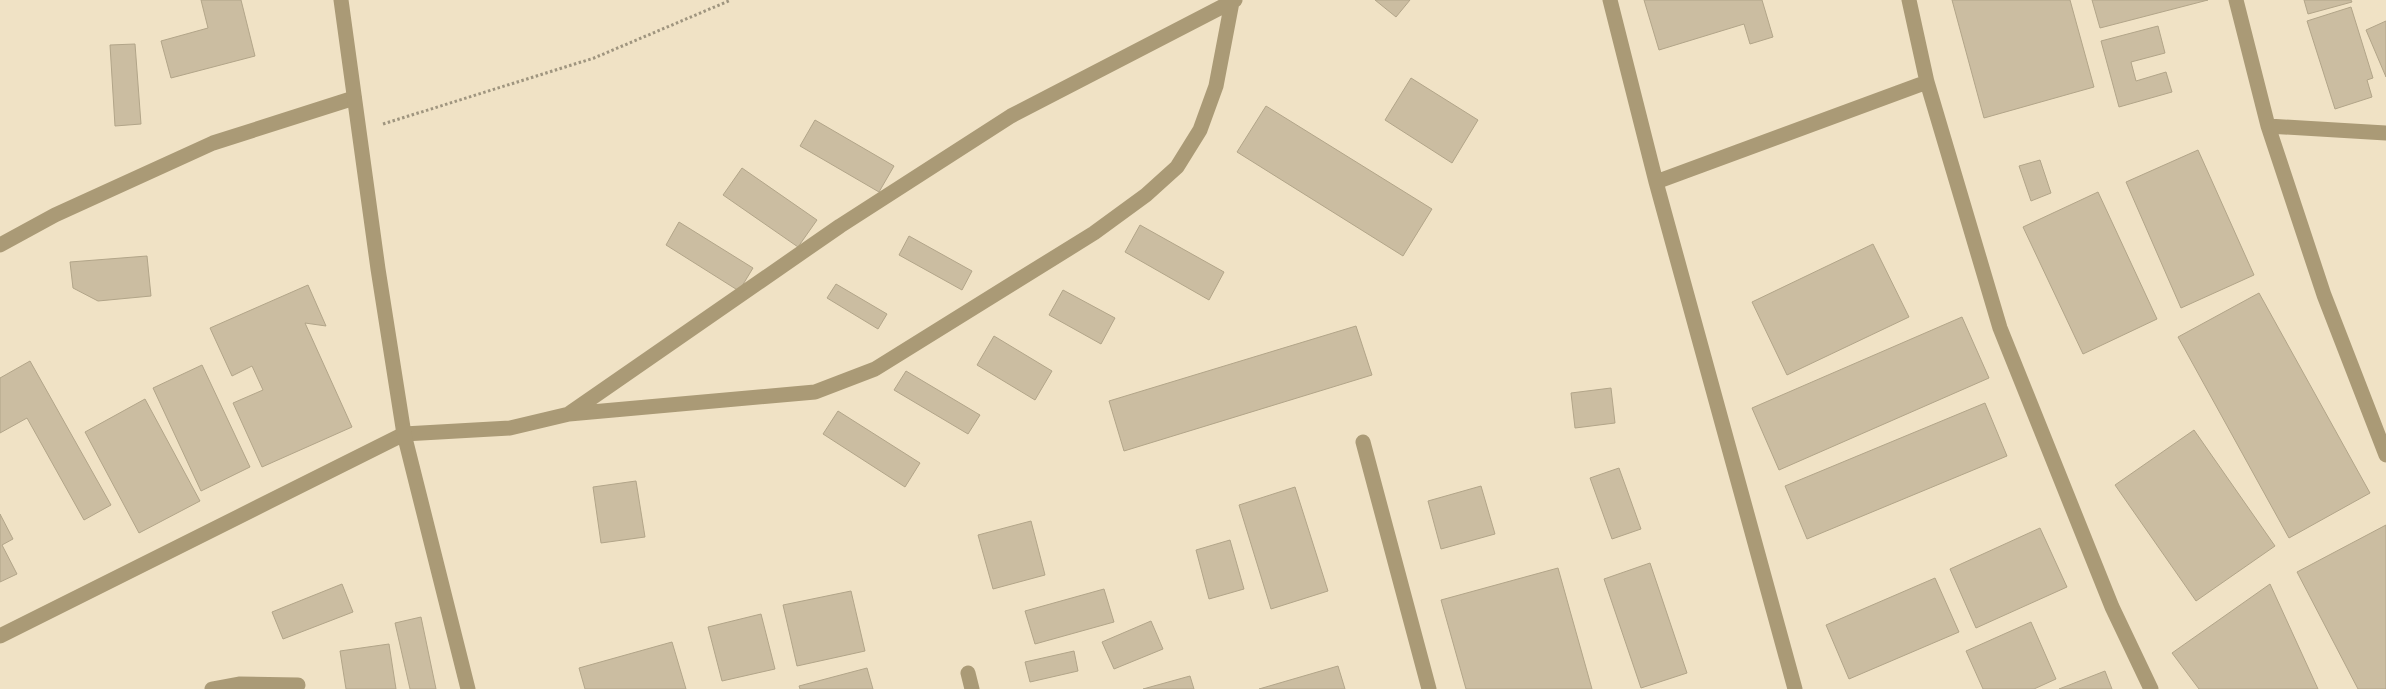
<svg xmlns="http://www.w3.org/2000/svg" width="2386" height="689" font-family="'Roboto Condensed',sans-serif">
<rect width="100%" height="100%" fill="#f0e2c5"/>
<path fill="#cbbda1" stroke="#b2a589" d="M201,0H241L255,56L171,78L161,41L208,28Z
M1375,0H1410L1396,17Z
M1644,0H1762L1773,37L1750,44L1744,24L1659,50Z
M1952,0H2070L2094,87L1984,118Z
M2092,0H2208L2100,28Z
M2304,0H2351L2352,2L2308,14Z
M2351,7L2373,78L2367,80L2372,97L2335,109L2307,21Z
M2386,21V77L2366,30Z
M2158,26L2165,53L2131,62L2136,81L2166,72L2172,92L2119,107L2101,41Z
M135,44L141,124L115,126L110,45Z
M1411,78L1478,120L1452,163L1385,120Z
M1266,106L1432,209L1403,256L1237,152Z
M815,120L894,166L879,192L800,146Z
M2198,150L2254,275L2181,308L2126,182Z
M2040,160L2051,193L2031,201L2019,166Z
M742,168L817,220L798,247L723,195Z
M2098,192L2157,319L2083,354L2023,227Z
M679,222L753,268L739,291L666,245Z
M1140,225L1224,272L1209,300L1125,252Z
M909,236L972,271L962,290L899,255Z
M1873,244L1909,317L1787,375L1752,302Z
M147,256L151,296L98,301L73,288L70,262Z
M836,284L887,314L878,329L827,298Z
M308,285L326,326L305,323L352,427L262,467L233,403L263,390L252,366L232,376L210,328Z
M1063,290L1115,318L1101,344L1049,315Z
M2259,293L2370,493L2289,538L2178,337Z
M1962,317L1989,378L1779,470L1752,408Z
M1356,326L1372,375L1124,451L1109,401Z
M994,336L1052,371L1035,400L977,365Z
M30,361L111,505L84,520L27,418L0,433V378Z
M202,365L250,467L201,491L153,388Z
M906,371L980,415L968,434L894,390Z
M1611,388L1615,423L1575,428L1571,393Z
M145,399L200,501L139,533L85,432Z
M1985,403L2007,456L1807,539L1785,486Z
M838,411L920,463L905,487L823,434Z
M2194,430L2275,546L2196,601L2115,485Z
M1619,468L1641,529L1612,539L1590,478Z
M636,481L645,537L601,543L593,487Z
M1481,486L1495,534L1441,549L1428,501Z
M1295,487L1328,591L1271,609L1239,505Z
M0,514L13,539L2,545L17,574L0,582Z
M1031,521L1045,575L993,589L978,535Z
M2386,525V689H2358L2297,572Z
M2040,528L2067,587L1976,628L1950,569Z
M1230,540L1244,589L1209,599L1196,550Z
M1650,563L1687,673L1641,688L1604,579Z
M1558,568L1592,689H1466L1441,600Z
M1935,578L1959,632L1849,679L1826,625Z
M342,584L353,612L283,639L272,612Z
M2270,584L2318,689H2199L2172,653Z
M1104,589L1114,622L1035,644L1025,611Z
M851,591L865,651L797,666L783,605Z
M761,614L775,669L722,681L708,627Z
M421,617L436,689H410L395,623Z
M1151,621L1163,649L1114,669L1102,642Z
M2031,622L2056,679L2034,689H1983L1966,651Z
M672,642L686,689H585L579,668Z
M389,644L396,689H346L340,651Z
M1074,651L1078,671L1030,682L1025,662Z
M1338,666L1345,689H1259Z
M867,668L873,689H800L799,686Z
M2105,671L2112,689H2059Z
M1190,676L1194,689H1143Z"/>
<g fill="none" stroke-linecap="round" stroke-linejoin="round">
<path stroke="#9f957f" stroke-width="3" stroke-dasharray="2.5 2.5" stroke-linecap="butt" d="M383,124L594,58L731,0"/>
<path stroke="#aa9a76" stroke-width="15" d="M570,413L840,226L1011,116L1235,0
M404,434L510,428L569,414L815,392L875,369L1094,233L1146,195L1177,167L1200,130L1216,86L1232,2
M1363,442L1429,689
M968,673L972,689
M212,689L239,684L298,685"/>
<path stroke="#aa9a76" stroke-width="15" d="M1610,0L1656,182L1795,689
M1909,0L1927,82L2000,328L2112,607L2151,689
M2236,0L2268,126L2324,295L2386,455
M2268,126L2386,133
M1656,182L1927,82
M0,245L55,215L213,143L354,98
M0,636L404,434"/>
<path stroke="#aa9a76" stroke-width="15" d="M341,0L378,269L404,434L468,689"/>
</g>
</svg>
